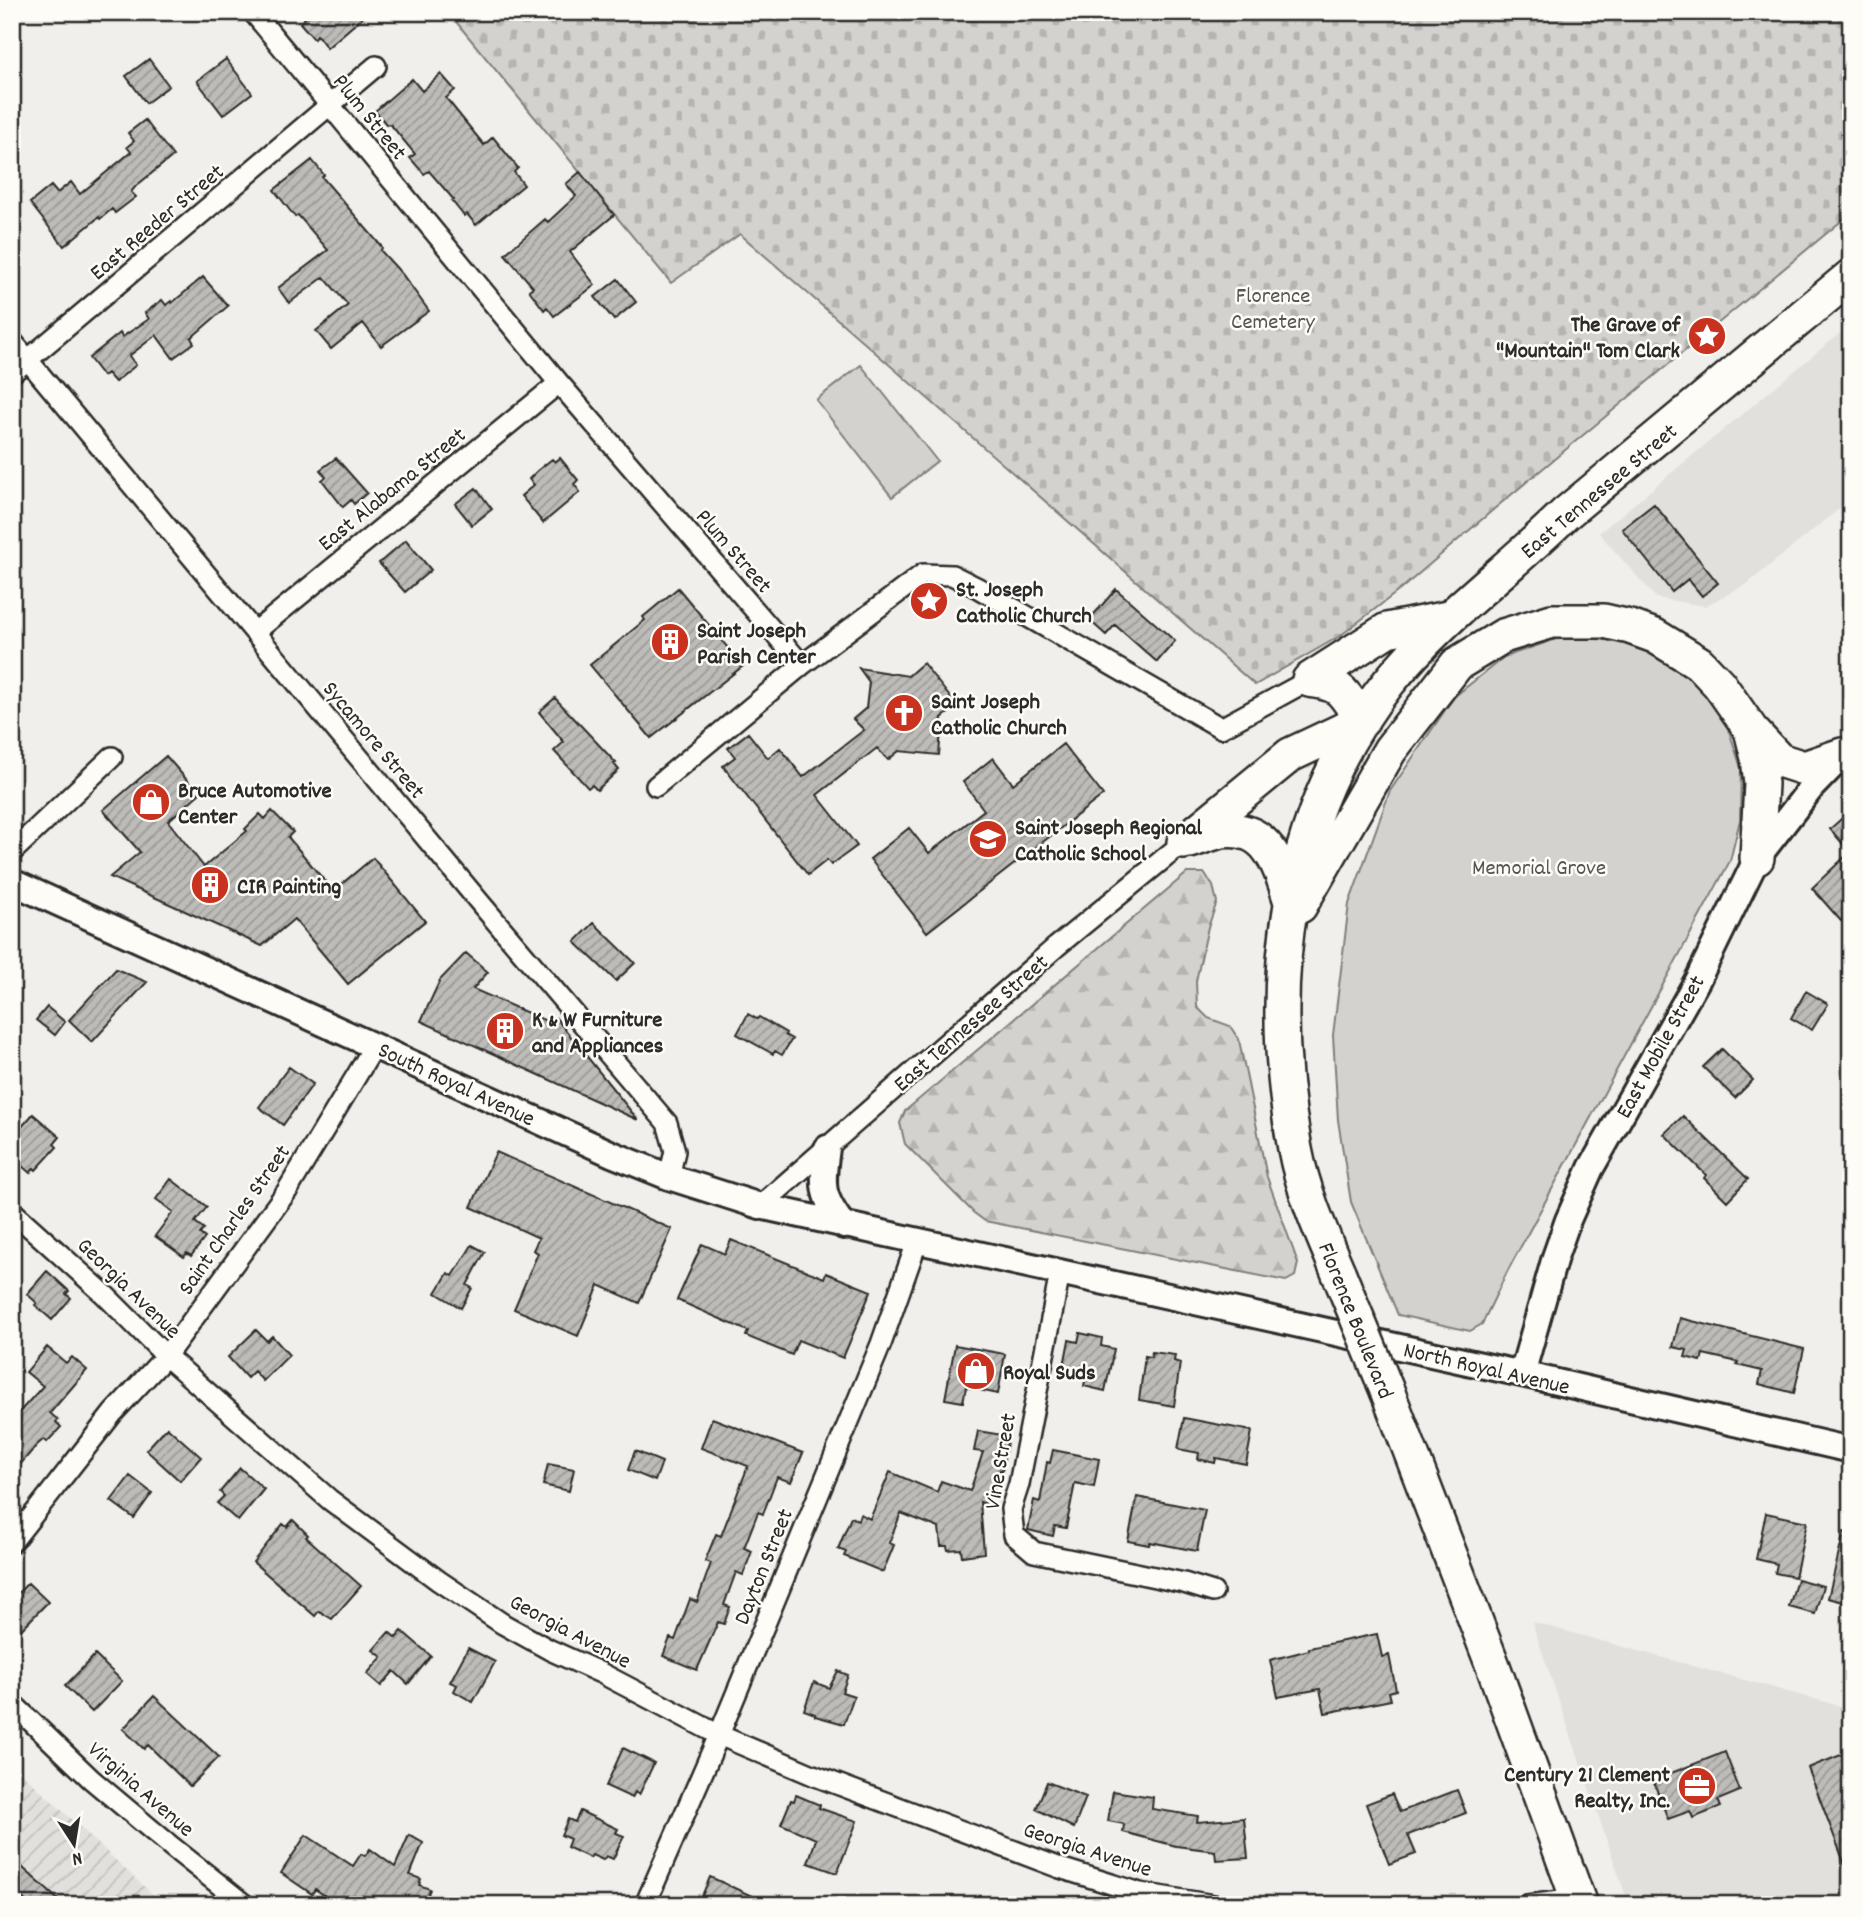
<svg xmlns="http://www.w3.org/2000/svg" width="1863" height="1917" font-family="Dekko,sans-serif">
<defs>
<pattern id="industrial-furrows" width="10" height="10" patternUnits="userSpaceOnUse" patternTransform="scale(1.75)"><rect width="10" height="10" fill="#e1e0dc"/><path d="M-1 1l2-2M0 10L10 0M9 11l2-2" fill="none" stroke="#c1c0bd"/></pattern>
<pattern id="forest-firs" width="22" height="20" patternUnits="userSpaceOnUse" patternTransform="scale(1.75)"><rect width="22" height="20" fill="#d3d2cf"/><path d="M5 1l3.5 6h-7zM16 11l3.5 6h-7z" fill="#b5b4b2"/></pattern>
<pattern id="cemetery-stones" width="16" height="16" patternUnits="userSpaceOnUse" patternTransform="scale(1.75)"><rect width="16" height="16" fill="#d3d2cf"/><path d="M2 7V4a2 2 0 0 1 4 0v3zM10 15v-3a2 2 0 0 1 4 0v3z" fill="#b5b4b2"/></pattern>
<pattern id="building-hatch" width="6" height="6" patternUnits="userSpaceOnUse" patternTransform="scale(1.75)"><rect width="6" height="6" fill="#bdbcb8"/><path d="M-1 1l2-2M0 6l6-6M5 7l2-2" fill="none" stroke="#9a9996"/></pattern>
</defs>
<rect width="100%" height="100%" fill="#f0efeb"/>
<filter id="ink" filterUnits="userSpaceOnUse"><feTurbulence type="fractalNoise" baseFrequency=".0143" numOctaves="2"/><feDisplacementMap in="SourceGraphic" scale="14" xChannelSelector="R" yChannelSelector="G"/><feConvolveMatrix kernelMatrix="1 2 1 2 8 2 1 2 1" color-interpolation-filters="sRGB"/></filter>
<g filter="url(#ink)">
<path fill="#e1e0dc" d="M1851,324V499L1747,584L1705,606L1656,598L1599,533Z
M1532,1622L1851,1709V1905H1629Z"/>
<path fill="url(#industrial-furrows)" d="M12,1764L164,1905H12Z"/>
<path fill="#d3d2cf" stroke="#7f7e7d" stroke-width="2" d="M861,365L937,461L892,497L816,400Z
M1562,637L1629,641L1688,672L1723,712L1741,768L1740,820L1730,861L1507,1272L1482,1324L1470,1331L1398,1315L1351,1202L1338,1120L1333,1035L1349,904L1390,791L1454,697L1504,657Z"/>
<path fill="url(#forest-firs)" stroke="#7f7e7d" stroke-width="2" d="M1187,873H1204L1213,886L1217,902L1208,927L1196,981L1197,1007L1208,1018L1230,1026L1239,1040L1267,1177L1298,1263L1295,1276L1286,1281L985,1221L974,1213L905,1144L900,1123L905,1111Z"/>
<path fill="url(#cemetery-stones)" stroke="#7f7e7d" stroke-width="2" d="M448,12H1851V213L1494,509L1401,589L1340,636L1255,685L740,234L671,283Z"/>
<path fill="url(#building-hatch)" stroke="#2b2b2b" stroke-width="2" d="M311,12H369L327,48L317,35L314,39L300,23Z
M149,59L169,86L146,103L126,76Z
M226,59L252,93L223,115L197,81Z
M441,74L455,90L446,98L484,145L493,137L518,168L514,172L524,185L476,225L467,214L464,216L452,201L454,200L429,171L424,174L410,158L415,154L391,125L386,124L375,111L412,79L422,91Z
M145,120L173,156L136,186L131,192L136,197L115,213L112,209L100,219L99,217L64,246L30,203L51,186L57,193L71,182L80,194L131,152L127,147L134,141L128,133Z
M312,160L324,175L322,177L382,247L381,251L402,274L429,311L381,346L363,323L331,349L316,331L348,305L324,277L289,303L278,288L328,250L298,215L295,217L274,190Z
M580,172L614,215L570,252L595,285L554,316L547,307L544,310L529,290L533,287L505,254L545,219L548,222L576,196L566,184Z
M203,277L228,306L191,338L194,343L173,358L156,335L129,356L136,365L115,382L107,373L103,376L89,358L120,333L122,337L149,319L145,313L162,300L166,305L171,301L172,303Z
M618,279L636,302L614,320L595,297Z
M336,458L367,493L354,504L351,500L343,507L322,480L326,477L320,470Z
M560,458L578,480L574,484L580,492L543,523L521,496L534,485L529,479L537,471L552,459L555,462Z
M476,488L492,509L472,525L455,504Z
M1654,504L1718,583L1702,596L1688,579L1672,592L1622,529Z
M406,540L431,570L405,592L379,563Z
M678,588L743,666L651,738L590,665L645,620L643,617Z
M1116,589L1175,641L1157,662L1115,625L1106,635L1089,620Z
M923,663L957,706L942,718L939,755L899,751L888,760L877,748L817,795L857,846L831,865L827,860L808,875L723,766L735,757L728,748L748,733L768,758L780,748L803,777L864,730L853,719L866,708L869,682L859,668L908,676Z
M555,698L616,763L614,764L619,770L597,790L592,785L588,788L554,751L564,742L539,712Z
M1063,744L1103,795L927,932L870,859L909,828L929,853L984,810L963,782L993,758L1013,784Z
M166,756L199,794L168,821L204,867L247,831L245,829L260,814L265,819L272,811L293,832L288,837L333,891L373,858L425,921L348,984L294,919L262,946L110,877L140,852L103,810Z
M1851,810V912L1841,921L1812,888L1850,852L1830,829Z
M594,923L635,963L616,981L575,942Z
M466,953L488,972L473,989L553,1024L556,1018L638,1120L421,1021L440,980Z
M116,969L147,982L92,1042L69,1020Z
M1806,991L1828,1004L1812,1030L1791,1018Z
M47,1007L65,1022L55,1035L36,1020Z
M748,1014L757,1019L759,1017L786,1033L785,1035L792,1039L782,1055L775,1051L773,1054L737,1034Z
M1722,1049L1753,1080L1735,1098L1703,1067Z
M289,1067L313,1084L283,1125L259,1107Z
M33,1114L60,1137L54,1144L57,1147L36,1170L34,1168L30,1173L12,1157V1138Z
M1683,1116L1748,1179L1727,1201L1704,1178L1706,1175L1664,1134Z
M496,1152L672,1229L639,1303L599,1285L578,1336L514,1309L538,1253L533,1250L539,1238L471,1207Z
M171,1179L207,1207L195,1222L204,1229L200,1234L205,1238L191,1256L187,1253L184,1257L155,1236L173,1212L156,1199Z
M731,1240L824,1278L826,1273L871,1291L843,1358L798,1340L792,1355L746,1336L748,1331L677,1300L702,1244L725,1254Z
M472,1245L485,1252L467,1285L472,1288L461,1308L436,1293L448,1273L453,1276Z
M47,1271L69,1291L66,1294L71,1298L52,1320L35,1305L37,1303L27,1294Z
M1680,1318L1804,1349L1794,1393L1759,1384L1762,1371L1737,1365L1738,1362L1703,1354L1701,1361L1685,1357L1687,1350L1673,1347Z
M256,1330L267,1341L272,1336L289,1355L263,1381L254,1371L247,1378L228,1357Z
M1080,1333L1102,1338L1101,1346L1114,1349L1105,1391L1084,1386L1086,1376L1063,1371L1069,1340L1078,1342Z
M955,1345L1005,1354L998,1394L966,1387L963,1402L945,1399Z
M47,1347L66,1363L72,1357L87,1370L50,1413L58,1420L56,1422L61,1427L47,1442L44,1439L37,1445L12,1474V1420L43,1386L26,1372Z
M1152,1352L1175,1355L1174,1361L1180,1363L1174,1406L1139,1400L1145,1356L1151,1357Z
M712,1418L803,1453L791,1482L777,1477L763,1514L758,1512L744,1548L752,1551L743,1575L736,1572L724,1605L730,1607L724,1624L718,1622L697,1670L663,1656L670,1638L675,1640L690,1599L697,1602L711,1563L705,1561L716,1534L721,1536L748,1466L701,1448Z
M1184,1418L1252,1431L1246,1464L1216,1458L1215,1463L1198,1459L1199,1453L1178,1449Z
M167,1427L201,1457L180,1481L146,1450Z
M978,1431L1008,1436L1002,1471L1000,1470L989,1505L980,1502L984,1553L962,1556L961,1549L948,1550L947,1546H941L939,1528L901,1513L889,1543L894,1545L883,1572L844,1556L846,1552L838,1549L851,1517L858,1520L860,1514L870,1519L890,1472L937,1492L941,1481L970,1491L983,1452L974,1451Z
M1053,1450L1099,1459L1094,1487L1075,1483L1066,1528L1055,1526L1053,1536L1028,1530L1034,1500L1040,1502L1047,1462L1050,1463Z
M635,1451L662,1462L655,1481L628,1470Z
M548,1464L574,1469L569,1491L543,1485Z
M240,1468L264,1489L238,1521L217,1503L224,1496L220,1492Z
M130,1476L152,1493L134,1518L111,1501Z
M1137,1497L1205,1510L1197,1551L1150,1542L1149,1545L1128,1541Z
M1766,1513L1807,1522L1795,1577L1775,1573L1777,1564L1756,1559Z
M293,1520L308,1535L306,1537L361,1586L332,1619L319,1611L315,1616L253,1562L283,1524L287,1527Z
M1844,1532L1851,1533V1604L1828,1598Z
M1797,1579L1823,1586L1815,1614L1789,1607Z
M28,1583L48,1602L12,1639V1599Z
M402,1631L431,1656L408,1684L394,1671L381,1686L367,1674L382,1657L373,1650L389,1632L396,1638Z
M1377,1634L1382,1657L1389,1655L1396,1690L1389,1692L1391,1700L1325,1713L1320,1689L1278,1697L1270,1660L1309,1650V1648Z
M468,1648L495,1662L473,1702L454,1691L457,1685L450,1682Z
M95,1655L122,1681L92,1712L65,1686Z
M838,1671L848,1675L842,1692L854,1696L844,1724L815,1716V1714L804,1710L814,1682L829,1688Z
M154,1696L219,1757L190,1786L148,1745L144,1749L123,1729Z
M623,1748L654,1763L639,1795L635,1792L632,1798L606,1786Z
M1851,1751V1874L1849,1875L1808,1768Z
M1725,1752L1740,1791L1718,1800L1721,1807L1693,1818L1690,1811L1668,1819L1653,1780Z
M1047,1782L1086,1797L1074,1828L1036,1809Z
M1457,1790L1466,1813L1408,1835L1416,1854L1389,1864L1366,1804L1392,1794L1400,1812Z
M1113,1791L1153,1797L1152,1809L1198,1816L1197,1822L1244,1818L1248,1858L1216,1860L1215,1851L1176,1846L1123,1832L1124,1824L1108,1821Z
M796,1795L820,1805L819,1808L857,1821L837,1873L808,1863L816,1839L781,1824L791,1800L794,1801Z
M580,1811L618,1829L616,1833L624,1836L613,1859L606,1856L603,1860L592,1855L590,1858L567,1847L570,1839L561,1835L568,1819L575,1822Z
M306,1835L353,1866L361,1854L365,1856L370,1849L395,1867L409,1835L423,1843L410,1875L421,1879L419,1885L430,1889L424,1905H338L315,1889L312,1894L281,1873Z
M12,1858L64,1905H30L12,1889Z
M710,1877L772,1905H698Z"/>
<g fill="none" stroke-linecap="round" stroke-linejoin="round">
<g stroke="#2b2b2b" stroke-width="24">
<path id="minor" d="M253,12L559,383L802,665
M12,341L481,904L667,1123L675,1151L669,1177
M12,373L376,66
M255,632L559,383
M656,786L802,665L923,574L952,575L978,588L1221,728L1309,680
M12,852L112,757
M760,1206L1056,947L1184,842
M12,1211L103,1293L166,1356L330,1500L439,1581L503,1624L550,1650L601,1673L719,1735L813,1775L1060,1868L1140,1893L1214,1905
M1060,1273L1019,1484L1011,1509L1014,1535L1034,1552L1184,1583L1213,1592
M12,1542L113,1413L166,1356L287,1191L375,1045
M12,1703L91,1779L172,1847L245,1905
M645,1905L719,1735L881,1344L917,1242
M1527,1905L1578,1899"/>
</g>
<g stroke="#2b2b2b" stroke-width="30">
<path id="tertiary" d="M12,882L612,1154L669,1177L760,1206L1522,1374L1851,1450
M827,1148C822,1186 820,1195 844,1226
M1522,1374L1555,1257L1568,1220L1591,1168L1698,979L1757,858L1812,787L1840,758"/>
</g>
<g stroke="#2b2b2b" stroke-width="38">
<path id="trunk" d="M1309,680L1387,630L1448,618
M1309,680C1344,684 1343,693 1362,721
M1751,730L1779,760L1804,768L1842,755
M1190,841C1200,838 1211,833 1222,831C1269,825 1280,867 1291,902
M1184,842L1290,755L1362,721
M1300,906L1390,750L1457,664L1503,636L1552,621H1604L1630,627L1655,636L1699,663L1719,684L1751,730L1758,758L1761,784L1757,858
M1339,1274C1322,1234 1303,1192 1295,1149C1265,986 1283,815 1389,682C1440,618 1507,571 1565,514L1851,276
M1388,1393L1493,1666L1580,1905"/>
</g>
<use href="#minor" stroke="#fdfcf7" stroke-width="19"/>
<use href="#tertiary" stroke="#fdfcf7" stroke-width="24"/>
<use href="#trunk" stroke="#fdfcf7" stroke-width="33"/>
<g stroke="#2b2b2b" stroke-width="38" stroke-linecap="butt">
<path id="trunk-bridge" d="M1339,1274L1388,1393"/>
</g>
<use href="#trunk-bridge" stroke="#fdfcf7" stroke-width="33"/>
</g>
</g>
<defs>
<g id="sight-disc" transform="scale(2.0125)"><circle r="9.5" fill="#c8321e" stroke="#fdfcf7"/><path d="M0-6L1.8-2.2L6-1.7L2.9 1.2L3.7 5.4L0 3.3L-3.7 5.4L-2.9 1.2L-6-1.7L-1.8-2.2Z" fill="#fff"/></g>
<g id="building-disc" transform="scale(2.0125)"><circle r="9.5" fill="#c8321e" stroke="#fdfcf7"/><path d="M-4-6H4V6H1V3H-1V6H-4ZM-2.5-4.3h1.7v1.8h-1.7ZM.8-4.3h1.7v1.8H.8ZM-2.5-1h1.7V.8h-1.7ZM.8-1h1.7V.8H.8Z" fill="#fff"/></g>
<g id="church-disc" transform="scale(2.0125)"><circle r="9.5" fill="#c8321e" stroke="#fdfcf7"/><path d="M-1.2-6h2.4v3.5h3.3v2.4h-3.3V6h-2.4V-.1h-3.3v-2.4h3.3Z" fill="#fff"/></g>
<g id="shop-disc" transform="scale(2.0125)"><circle r="9.5" fill="#c8321e" stroke="#fdfcf7"/><path d="M-5-2.5h2.3a2.7 3.5 0 0 1 5.4 0H5L5.5 6h-11ZM-1.5-2.5h3a1.5 2.3 0 0 0-3 0Z" fill="#fff"/></g>
<g id="school-disc" transform="scale(2.0125)"><circle r="9.5" fill="#c8321e" stroke="#fdfcf7"/><path d="M0-5L7-2L0 1L-7-2ZM-4 1L0 2.5L4 1V4Q0 6-4 4Z" fill="#fff"/></g>
<g id="office-disc" transform="scale(2.0125)"><circle r="9.5" fill="#c8321e" stroke="#fdfcf7"/><path d="M-6-3h4V-5.5h4V-3h4V5H-6ZM-1-4.5V-3h2v-1.5ZM-6 0V1H6V0Z" fill="#fff"/></g>
</defs>
<g fill-rule="evenodd">
<use href="#sight-disc" x="1707" y="336"/>
<use href="#sight-disc" x="929" y="601"/>
<use href="#building-disc" x="670" y="642"/>
<use href="#church-disc" x="904" y="713"/>
<use href="#shop-disc" x="151" y="802"/>
<use href="#school-disc" x="988" y="839"/>
<use href="#building-disc" x="210" y="885"/>
<use href="#building-disc" x="505" y="1031"/>
<use href="#shop-disc" x="976" y="1371"/>
<use href="#office-disc" x="1697" y="1786"/>
</g>
<g text-anchor="middle" stroke-width="5" stroke-linejoin="round" paint-order="stroke">
<g font-size="23" fill="#2b2b2b" stroke="#fdfcf7">
<text transform="translate(371 116) rotate(51)" y="8">Plum Street</text>
<text transform="translate(156 221) rotate(-40)" y="8">East Reeder Street</text>
<text transform="translate(391 488) rotate(-39)" y="8">East Alabama Street</text>
<text transform="translate(1598 490) rotate(-40)" y="8">East Tennessee Street</text>
<text transform="translate(735 550) rotate(49)" y="8">Plum Street</text>
<text transform="translate(375 739) rotate(50)" y="8">Sycamore Street</text>
<text transform="translate(970 1022) rotate(-41)" y="8">East Tennessee Street</text>
<text transform="translate(1659 1046) rotate(-61)" y="8">East Mobile Street</text>
<text transform="translate(457 1083) rotate(25)" y="8">South Royal Avenue</text>
<text transform="translate(233 1219) rotate(-55)" y="8">Saint Charles Street</text>
<text transform="translate(130 1287) rotate(44)" y="8">Georgia Avenue</text>
<text transform="translate(1357 1320) rotate(68)" y="8">Florence Boulevard</text>
<text transform="translate(1487 1367) rotate(13)" y="8">North Royal Avenue</text>
<text transform="translate(999 1461) rotate(-80)" y="8">Vine Street</text>
<text transform="translate(762 1566) rotate(-68)" y="8">Dayton Street</text>
<text transform="translate(571 1630) rotate(28)" y="8">Georgia Avenue</text>
<text transform="translate(142 1788) rotate(41)" y="8">Virginia Avenue</text>
<text transform="translate(1088 1848) rotate(18)" y="8">Georgia Avenue</text>
</g>
<g font-size="23" fill="#555554" stroke="#fdfcf7">
<text x="1273" y="302">Florence<tspan x="1273" dy="26">Cemetery</tspan></text>
<text x="1539" y="874">Memorial Grove</text>
</g>
<g font-size="23" font-weight="bold" fill="#2b2b2b" stroke="#fdfcf7" text-anchor="start">
<text x="1680" y="331" text-anchor="end">The Grave of<tspan x="1680" dy="26">"Mountain" Tom Clark</tspan></text>
<text x="956" y="596">St. Joseph<tspan x="956" dy="26">Catholic Church</tspan></text>
<text x="697" y="637">Saint Joseph<tspan x="697" dy="26">Parish Center</tspan></text>
<text x="931" y="708">Saint Joseph<tspan x="931" dy="26">Catholic Church</tspan></text>
<text x="178" y="797">Bruce Automotive<tspan x="178" dy="26">Center</tspan></text>
<text x="1015" y="834">Saint Joseph Regional<tspan x="1015" dy="26">Catholic School</tspan></text>
<text x="237" y="893">CIR Painting</text>
<text x="532" y="1026">K &amp; W Furniture<tspan x="532" dy="26">and Appliances</tspan></text>
<text x="1003" y="1379">Royal Suds</text>
<text x="1670" y="1781" text-anchor="end">Century 21 Clement<tspan x="1670" dy="26">Realty, Inc.</tspan></text>
</g>
</g>
<rect width="1863" height="1917" fill="none" stroke="#fdfcf7" stroke-width="42"/>
<rect x="21" y="21" width="1821" height="1875" fill="none" stroke="#2b2b2b" stroke-width="2.5" filter="url(#ink)"/>
<g transform="translate(74 1844) rotate(168)" stroke="#fdfcf7" stroke-width="5" paint-order="stroke">
<path d="M0-5L12 26L0 18L-12 26Z" fill="#2b2b2b"/>
<text y="-10" font-size="19" font-weight="bold" text-anchor="middle" fill="#2b2b2b">N</text>
</g>
</svg>
